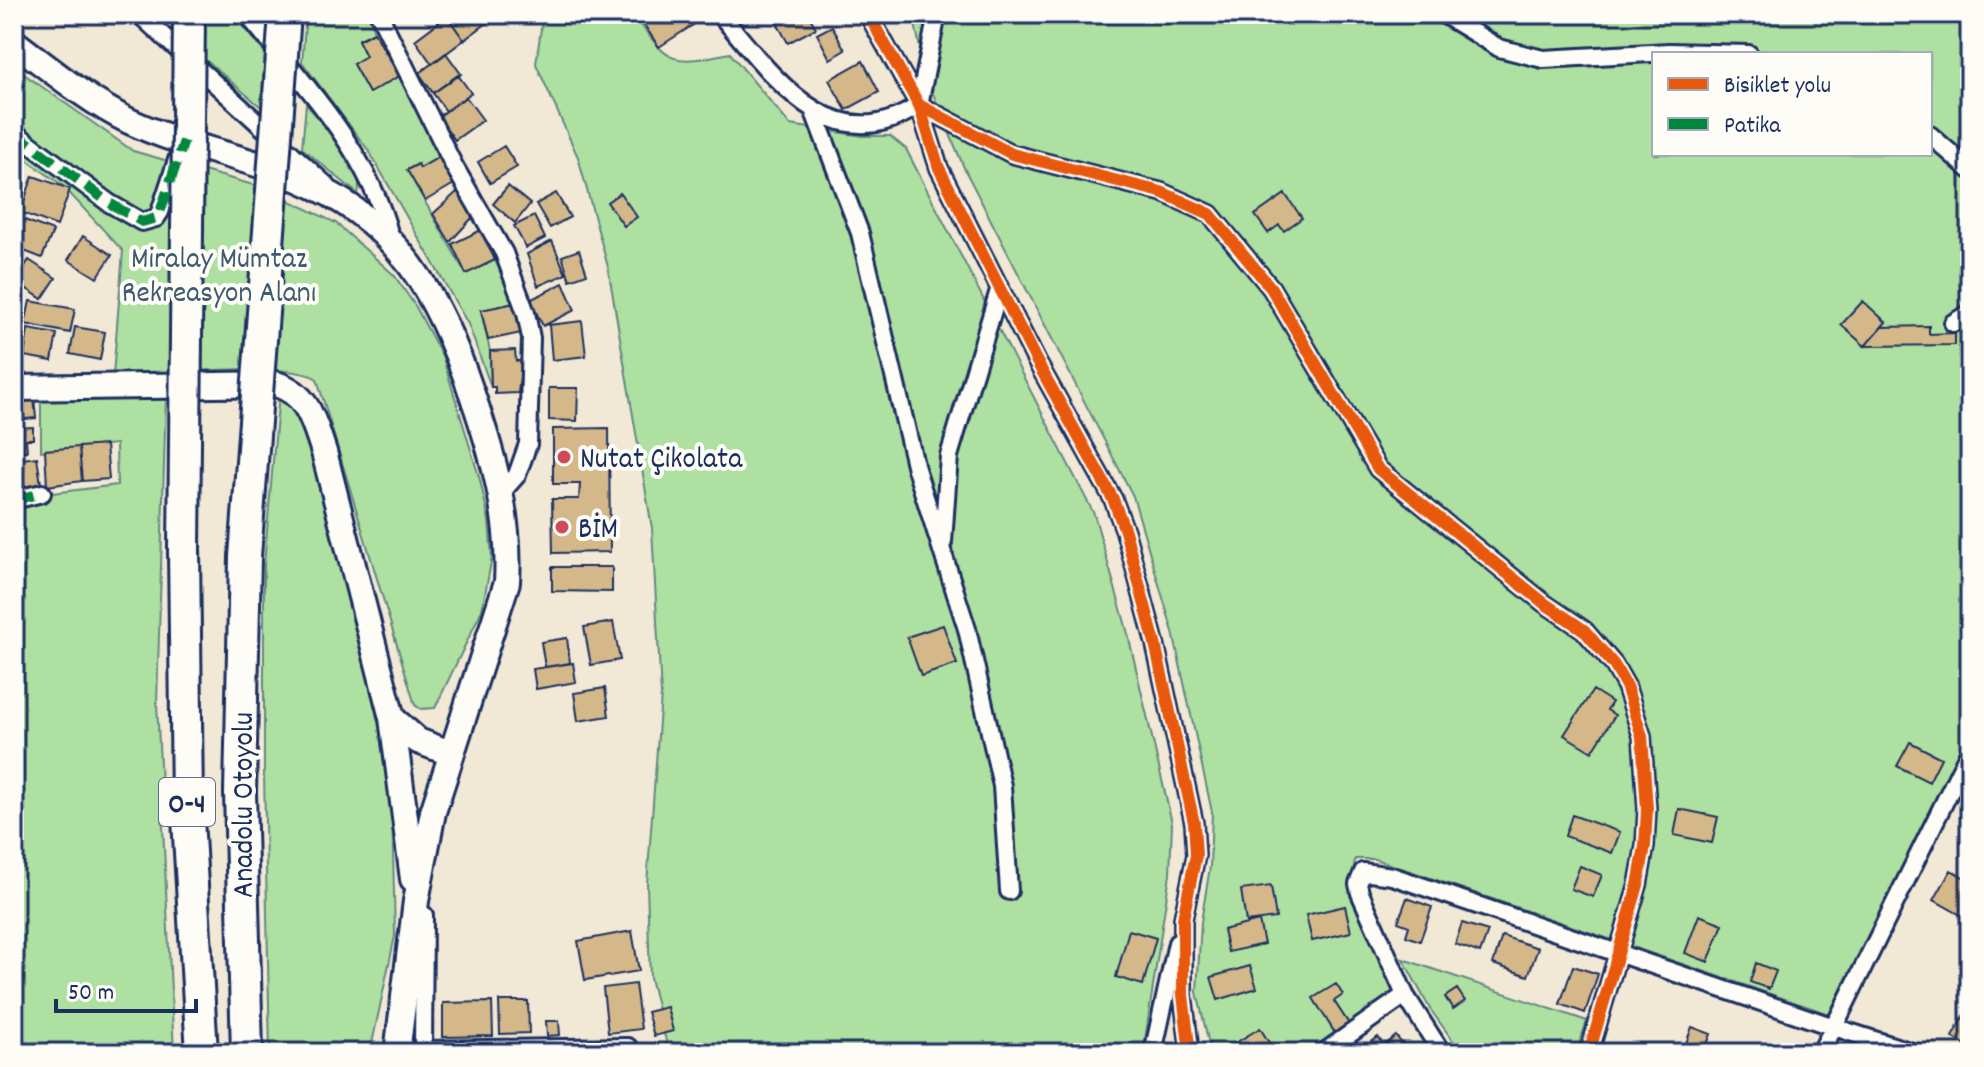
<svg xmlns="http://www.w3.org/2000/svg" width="1984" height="1067" font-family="Dekko,sans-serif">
<rect width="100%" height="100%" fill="#f1e8d6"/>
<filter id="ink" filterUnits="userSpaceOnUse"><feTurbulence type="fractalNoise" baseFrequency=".0125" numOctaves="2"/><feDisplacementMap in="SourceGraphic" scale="16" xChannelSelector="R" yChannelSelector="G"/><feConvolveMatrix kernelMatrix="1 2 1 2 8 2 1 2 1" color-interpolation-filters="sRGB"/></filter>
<g filter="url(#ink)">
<path fill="#aee0a1" stroke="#648880" stroke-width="2" fill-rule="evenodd" d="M203,14H232L265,53L261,107L201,56Z
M306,14H368L374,32L358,40L366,56L353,64L369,93L399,76L439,157L420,168L417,164L407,170L466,274L495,260L515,303L481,311L490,351L491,387L468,324L369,151L302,62Z
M543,14H633C670,64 668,66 730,53L790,125L863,136H890L906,149L1094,514L1127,630L1172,823L1170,874L1143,1053H669L650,978L647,884L661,695L652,528L608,267L578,157L536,64Z
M913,14H1970V729L1829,1014L1375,859H1355L1350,895L1394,992L1308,1053H1211L1197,992L1201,922L1210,867L1212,812L1173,632L1133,496L965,170L926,77ZM1654,54H1930V154H1654Z
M14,67L133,151L264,188L336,223L394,275L416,307L443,358L480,480L489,521L492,557L482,610L435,708L421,709L415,705L317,379C293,360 150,374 113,376L123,251L62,185L14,151Z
M306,104C325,126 366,162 358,194L302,148Z
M279,393L296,404L306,425L384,746L392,809L395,936L370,1053H270L264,775V565Z
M166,396L157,703L174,1053H14V512L52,493L117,485L116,444L41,451V399Z
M1403,959L1587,1021L1576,1053H1462L1430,1009Z"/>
<path fill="#d4b889" stroke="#1b2f5e" stroke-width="2" d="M449,14H487L491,20L464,40L447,16Z
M641,14H686L693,25L659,47L638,16Z
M777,14H808L816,28L788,43L773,16Z
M447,16L464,40L432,64L415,40Z
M832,26L845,50L830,59L817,34Z
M374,32L399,76L369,93L353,64L366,56L358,40Z
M446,53L461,74L433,93L419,73Z
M863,61L879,92L846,110L829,80Z
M458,75L471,93L446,111L433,93Z
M466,97L483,120L455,140L438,117Z
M504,146L517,167L490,183L478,162Z
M439,157L454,184L425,201L407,170L418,164L420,168Z
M33,176L70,189L57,226L20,212Z
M508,186L530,204L515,223L493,204Z
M459,190L473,217L450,242L433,214Z
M556,193L570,217L550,228L536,204Z
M620,193L637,217L624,226L607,202Z
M1285,194L1302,218L1284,231L1279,225L1268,233L1255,215Z
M534,216L545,238L526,248L514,226Z
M17,217L53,231L42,258L14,247Z
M481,230L495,260L466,274L452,244Z
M83,236L112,255L97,278L68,260Z
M552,241L566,274L538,286L527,254Z
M579,250L587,274L570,280L562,256Z
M29,260L56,278L42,299L15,281Z
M563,283L575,310L543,326L530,300Z
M30,301L75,309L70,333L25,324Z
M1863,301L1886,322L1865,346L1841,325Z
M14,303L25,304L23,336H14Z
M515,303L521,333L488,340L481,310Z
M582,321L586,356L552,360L549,325Z
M1929,326V334L1955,333V345L1865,346L1882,327Z
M75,327L105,332L100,360L70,354Z
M28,329L57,334L52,361L24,356Z
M14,336H23L21,360L14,359Z
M515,350L516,361H522L518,393L495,394V387H491L490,351Z
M549,388H578L577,421L549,420Z
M34,398L36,418L14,420V399Z
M33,427V439H26L27,451H14V428Z
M609,428L610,552L553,553L552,499H579L580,484H553V429Z
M106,445L109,479L82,481L79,447Z
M79,447L82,481L47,486L45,450Z
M37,457L41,484L14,488V460Z
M552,567H612V592L552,591Z
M613,622L620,660L591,665L584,627Z
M943,625L957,664L921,676L907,637Z
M567,638L570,663L545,667L541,642Z
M573,663L576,682L536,689L533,669Z
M605,688L609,716L578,721L574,693Z
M1593,690L1612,702L1607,710L1615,715L1592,752L1564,735Z
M1910,742L1941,758L1929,782L1897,766Z
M1679,809L1718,817L1712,843L1674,835Z
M1572,815L1620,832L1612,853L1565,836Z
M1580,866L1602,875L1593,897L1571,889Z
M1951,870L1970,881L1968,919L1934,900Z
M1271,886L1276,918L1246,922L1241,890Z
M1407,898L1432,907L1420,941L1406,936L1409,926L1398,922Z
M1345,906L1351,932L1312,941L1306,915Z
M1699,915L1723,924L1708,962L1685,953Z
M1259,921L1264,944L1228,952L1223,930Z
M1462,923L1488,931L1480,953L1455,944Z
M1129,930L1156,938L1143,985L1116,977Z
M632,931L639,971L585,980L578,941Z
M1502,936L1538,948L1528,976L1493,964Z
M1756,963L1776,971L1769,989L1750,982Z
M1250,966L1257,988L1218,1000L1211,977Z
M1573,966L1598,974L1585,1013L1560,1004Z
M635,984L641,1029L608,1033L603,988Z
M1336,984L1343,995L1334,1001L1349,1024L1335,1033L1313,998Z
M1457,989L1465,1001L1453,1009L1445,997Z
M499,1001H528L529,1033L500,1034Z
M492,1002L493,1036L443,1037V1003Z
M667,1007L673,1031L654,1036L647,1012Z
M1964,1015L1970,1018V1047L1952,1037Z
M546,1021H559L560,1035L547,1036Z
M1692,1027L1711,1034L1705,1049L1686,1043Z
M1260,1028L1273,1049L1267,1053H1219Z
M1396,1036L1407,1050L1403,1053H1358L1378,1037L1384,1046Z"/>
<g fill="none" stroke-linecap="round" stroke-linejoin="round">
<g stroke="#1b2f5e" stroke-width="22">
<path id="street" d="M139,14L327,186
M247,14C303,83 367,148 390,236
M379,14L454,166L504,253L526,313L531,338L528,444L517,475L501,493
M720,14C772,75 832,164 919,105L937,14
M868,14L919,105L939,168L1037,362L1113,499L1125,531L1155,643L1194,823L1196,855L1183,919V995L1190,1053
M1443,14L1499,48L1543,59L1669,52L1749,54
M919,105L1012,154L1161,192L1210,214L1271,288L1378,469L1544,603L1584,630L1614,665L1626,686L1642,736L1647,809L1645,846L1638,885L1589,1053
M814,112L860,233L916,469L967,629L1002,786L1009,891
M14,132L109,203L142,222L156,218L160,212L179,154
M1930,135L1970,170
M1953,323L1970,313
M14,500L42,493
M943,542L949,456L1000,287
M1405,995L1360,893L1358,884L1363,872L1392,876L1834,1027L1970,750
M423,1050L628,1047
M423,1053L424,915
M1153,1053L1177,943
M1323,1053L1405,995L1442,1053
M1820,1053L1834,1027L1915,1053"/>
</g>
<g stroke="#1b2f5e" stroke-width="30">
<path id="secondary" d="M14,42C50,69 88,101 129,121C184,147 245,156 301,180C399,221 439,297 472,394C493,455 511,517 507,582L433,812L416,901L397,1053
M14,388L276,384C309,394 314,423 324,452L392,718L413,879
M392,718L418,741L450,753"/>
</g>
<g stroke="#1b2f5e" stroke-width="36">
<path id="highway" d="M184,550L187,802L202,1053
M245,557L240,793L247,1053"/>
</g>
<use href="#street" stroke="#fdfcf7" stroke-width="16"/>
<use href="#secondary" stroke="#fdfcf7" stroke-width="24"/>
<use href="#highway" stroke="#fdfcf7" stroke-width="30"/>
<g stroke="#1b2f5e" stroke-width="36" stroke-linecap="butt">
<path id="highway-bridge" d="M184,550L189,14
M245,557L285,14"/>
</g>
<use href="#highway-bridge" stroke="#fdfcf7" stroke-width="30"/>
<path stroke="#00873e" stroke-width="10" stroke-dasharray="20 10" stroke-linecap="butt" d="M14,132L109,203L142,222L156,218L160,212L184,141
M14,500L42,493"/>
<g stroke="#fdfcf7" stroke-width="17">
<path id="cycleway" d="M868,14L919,105L939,168L1037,362L1113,499L1125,531L1155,643L1194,823L1196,855L1183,919V995L1190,1053
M919,105L1012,154L1161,192L1210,214L1271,288L1378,469L1544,603L1584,630L1614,665L1626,686L1642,736L1647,809L1645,846L1638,885L1589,1053"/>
</g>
<use href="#cycleway" stroke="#e8590c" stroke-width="12"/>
</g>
</g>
<g fill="#d1495b" stroke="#fdfcf7" stroke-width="3">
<circle cx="564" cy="457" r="8"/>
<circle cx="562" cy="527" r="8"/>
</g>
<g text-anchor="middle" stroke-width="8" stroke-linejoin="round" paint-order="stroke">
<rect fill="#fdfcf7" stroke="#5f6c8c" stroke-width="2" x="159" y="778" width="56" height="48" rx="6"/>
<g font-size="28" font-weight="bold" fill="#1b2f5e">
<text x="187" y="812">O-4</text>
</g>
<g font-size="30" fill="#405b6f" stroke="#fdfcf7">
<text x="219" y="267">Miralay Mümtaz<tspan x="219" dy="34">Rekreasyon Alanı</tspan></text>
</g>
<g font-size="30" fill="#1b2f5e" stroke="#fdfcf7" text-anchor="start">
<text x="580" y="467">Nutat Çikolata</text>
<text x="578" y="537">BİM</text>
</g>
<g font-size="30" fill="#1b2f5e" stroke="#fdfcf7">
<text transform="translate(242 805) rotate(-90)" y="10">Anadolu Otoyolu</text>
</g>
</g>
<rect width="1984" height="1067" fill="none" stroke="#fdfcf7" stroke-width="48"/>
<rect x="24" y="24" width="1936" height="1019" fill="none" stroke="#1b2f5e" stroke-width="3" filter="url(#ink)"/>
<rect x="1652" y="52" width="280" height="104" fill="#fdfcf7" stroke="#a3aaba" stroke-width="2"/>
<rect x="1668" y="78" width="40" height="12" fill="#e8590c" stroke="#a3aaba" stroke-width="2"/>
<text x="1724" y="92" font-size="24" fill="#1b2f5e">Bisiklet yolu</text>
<rect x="1668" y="118" width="40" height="12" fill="#00873e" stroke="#a3aaba" stroke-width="2"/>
<text x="1724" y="132" font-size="24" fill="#1b2f5e">Patika</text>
<path d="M56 999v12h140v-12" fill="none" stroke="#1b2f5e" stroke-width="4"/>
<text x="68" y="999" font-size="24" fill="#1b2f5e" stroke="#fdfcf7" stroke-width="6" paint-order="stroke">50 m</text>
</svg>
